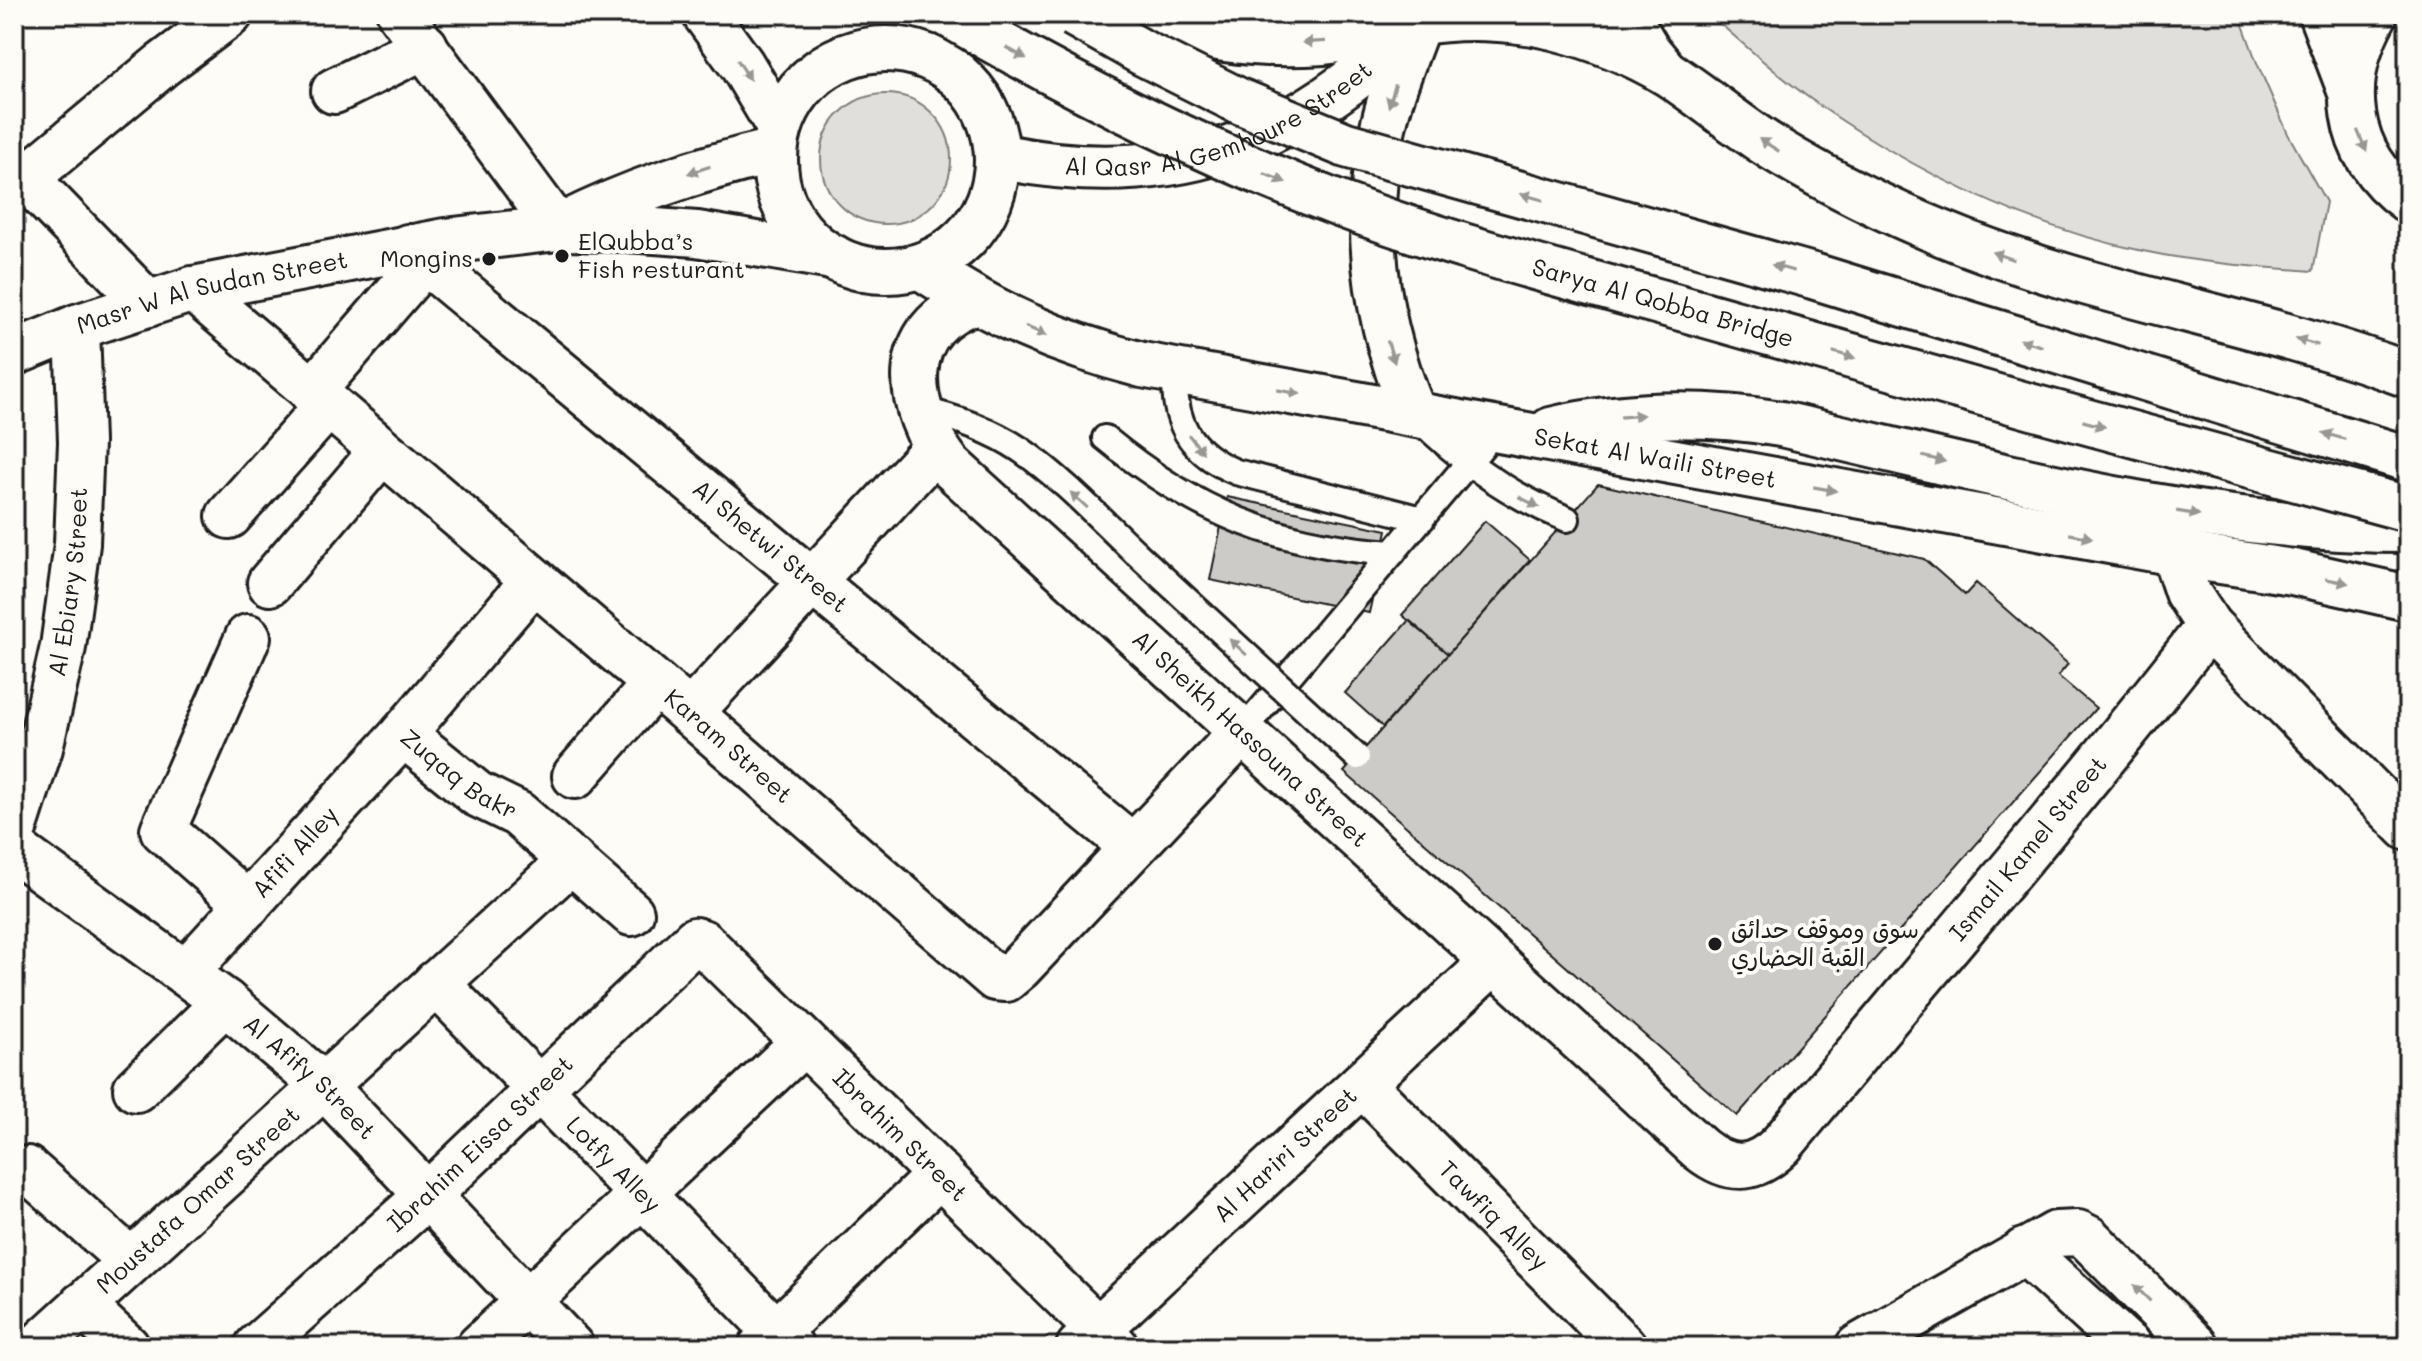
<svg xmlns="http://www.w3.org/2000/svg" width="2422" height="1361" font-family="Mali,'Playpen Sans Arabic',sans-serif">
<rect width="100%" height="100%" fill="#fdfcf7"/>
<filter id="ink" filterUnits="userSpaceOnUse"><feTurbulence type="fractalNoise" baseFrequency=".0125" numOctaves="2"/><feDisplacementMap in="SourceGraphic" scale="16" xChannelSelector="R" yChannelSelector="G"/><feConvolveMatrix kernelMatrix="1 2 1 2 8 2 1 2 1" color-interpolation-filters="sRGB"/></filter>
<g filter="url(#ink)">
<path fill="#e0dfdb" stroke="#7e7e7c" stroke-width="2" d="M1709,14H2239L2257,63L2288,134L2326,202L2313,271C2256,267 2199,263 2143,251C2032,228 1926,177 1832,114C1788,85 1748,48 1709,14Z
M821 159a65 65 0 1 1 130 0a65 65 0 1 1-130 0Z"/>
<path fill="#cccbc8" stroke="#1c1c1c" stroke-width="2" d="M1598,484L1924,559L1965,595L1976,583L2068,664L2058,676L2096,708L1737,1116L1344,772Z
M1227,497L1387,530L1369,613L1210,580Z
M1485,521L1530,560L1448,654L1402,615Z
M1409,620L1448,654L1383,727L1345,693Z"/>
<g fill="none" stroke-linecap="round" stroke-linejoin="round">
<g stroke="#1c1c1c" stroke-width="30">
<path id="service" d="M1176,371C1171,421 1190,453 1236,472L1422,519
M918,409C954,417 990,429 1021,450C1063,479 1099,518 1136,553
M1420,420C1463,463 1511,496 1567,519
M1105,438C1195,512 1276,545 1393,553
M1241,733L1496,430"/>
</g>
<g stroke="#1c1c1c" stroke-width="50">
<g id="minor">
<path d="M400,14L558,228"/>
<path d="M334,91L425,46"/>
<path d="M26,178L148,304"/>
<path d="M14,188L162,65L230,14"/>
<path id="s1" d="M408,247L1133,847"/>
<path id="s2" d="M193,289L690,713L995,978L1006,979L1019,968L1241,733"/>
<path id="s3" d="M976,301C894,327 905,409 949,465L1700,1149C1729,1172 1754,1172 1781,1145C1924,972 2071,803 2209,626"/>
<path d="M312,392L425,261"/>
<path d="M229,516L328,405"/>
<path d="M2174,553L2187,592L2209,626L2408,828"/>
<path id="s4" d="M533,581L403,734L477,794L518,814L631,913"/>
<path d="M270,583L382,451"/>
<path d="M690,713L936,448"/>
<path d="M575,776L655,684"/>
<path id="s5" d="M14,829L40,748L63,647L77,544L81,442L77,327"/>
<path id="s6" d="M14,849L225,1002L324,1086L571,1347"/>
<path d="M248,905L163,830L248,637"/>
<path id="s7" d="M186,972L403,734"/>
<path id="s8" d="M436,983L791,1347"/>
<path id="s9" d="M1362,1084L1624,1347"/>
<path d="M136,1089L225,1002"/>
<path d="M27,1169L131,1261"/>
<path d="M2024,1251L2129,1347"/>
<path d="M82,1305L127,1347"/>
<path id="s10" d="M37,1347L572,860"/>
<path id="s11" d="M257,1347L428,1195L695,940L702,942L1116,1347"/>
<path d="M479,1347L804,1042"/>
<path d="M761,1347L940,1174"/>
<path id="s12" d="M1079,1347L1493,962"/>
<path d="M1858,1347L2056,1234L2078,1233L2088,1238L2196,1347"/>
</g>
</g>
<g stroke="#1c1c1c" stroke-width="50">
<g id="secondary">
<path d="M705,14L742,65L779,127"/>
<path d="M1129,14C1190,38 1258,47 1323,42C1355,39 1385,29 1417,23C1460,15 1510,17 1553,27C1593,37 1632,52 1667,73C1703,96 1736,125 1773,148C1827,181 1885,210 1944,234C2093,296 2256,318 2408,375"/>
<path d="M1626,14L1648,51L1663,69"/>
<path d="M2321,14L2350,90"/>
<path d="M2375,14C2338,79 2343,154 2408,200"/>
<circle cx="886" cy="160" r="111"/>
<path id="s13" d="M998,156C1171,192 1292,146 1416,24"/>
<path d="M564,225C632,191 701,168 775,151"/>
<path id="s14" d="M920,266C993,314 1056,343 1142,365L2214,560L2293,572L2408,598"/>
<path id="s15" d="M14,353L77,327L193,289L445,241L558,228L627,229L697,234L833,257"/>
<path d="M1414,414C1377,325 1362,233 1381,137C1388,100 1402,66 1415,31"/>
<path d="M1551,430C1628,412 1703,411 1781,424C1987,471 2195,530 2408,530"/>
</g>
</g>
<use href="#service" stroke="#fdfcf7" stroke-width="24"/>
<use href="#minor" stroke="#fdfcf7" stroke-width="44"/>
<use href="#secondary" stroke="#fdfcf7" stroke-width="44"/>
<g stroke="#1c1c1c" stroke-width="30" stroke-linecap="butt">
<path id="service-bridge" d="M1136,553L1357,757"/>
</g>
<g stroke="#1c1c1c" stroke-width="50" stroke-linecap="butt">
<g id="secondary-bridge">
<path id="s16" d="M948,14C1073,88 1204,152 1339,204C1467,252 1602,285 1734,323C1958,387 2183,449 2408,509"/>
<path d="M1074,14L1143,53L1239,101L1346,145L1813,276L2408,459"/>
</g>
</g>
<use href="#service-bridge" stroke="#fdfcf7" stroke-width="24"/>
<use href="#secondary-bridge" stroke="#fdfcf7" stroke-width="44"/>
</g>
<defs><path id="oneway-solid" d="M-6-.8H1V-3.2L6.5 0L1 3.2V.8H-6Z" transform="scale(2)"/></defs>
<g fill="#989794">
<use href="#oneway-solid" transform="translate(1314 42) rotate(177)"/>
<use href="#oneway-solid" transform="translate(1016 53) rotate(29)"/>
<use href="#oneway-solid" transform="translate(744 70) rotate(57)"/>
<use href="#oneway-solid" transform="translate(1392 96) rotate(107)"/>
<use href="#oneway-solid" transform="translate(2362 141) rotate(67)"/>
<use href="#oneway-solid" transform="translate(1769 145) rotate(-148)"/>
<use href="#oneway-solid" transform="translate(699 170) rotate(162)"/>
<use href="#oneway-solid" transform="translate(1275 178) rotate(22)"/>
<use href="#oneway-solid" transform="translate(1532 197) rotate(-164)"/>
<use href="#oneway-solid" transform="translate(2003 256) rotate(-161)"/>
<use href="#oneway-solid" transform="translate(1783 268) rotate(-164)"/>
<use href="#oneway-solid" transform="translate(1036 331) rotate(23)"/>
<use href="#oneway-solid" transform="translate(2307 342) rotate(-164)"/>
<use href="#oneway-solid" transform="translate(2031 343) rotate(-163)"/>
<use href="#oneway-solid" transform="translate(1391 352) rotate(72)"/>
<use href="#oneway-solid" transform="translate(1844 355) rotate(16)"/>
<use href="#oneway-solid" transform="translate(1289 392) rotate(10)"/>
<use href="#oneway-solid" transform="translate(1632 416) rotate(-5)"/>
<use href="#oneway-solid" transform="translate(2094 424) rotate(15)"/>
<use href="#oneway-solid" transform="translate(2334 436) rotate(-163)"/>
<use href="#oneway-solid" transform="translate(1196 444) rotate(51)"/>
<use href="#oneway-solid" transform="translate(1934 459) rotate(13)"/>
<use href="#oneway-solid" transform="translate(1825 489) rotate(10)"/>
<use href="#oneway-solid" transform="translate(1079 500) rotate(-137)"/>
<use href="#oneway-solid" transform="translate(1529 502) rotate(27)"/>
<use href="#oneway-solid" transform="translate(2188 513) rotate(9)"/>
<use href="#oneway-solid" transform="translate(2081 536) rotate(10)"/>
<use href="#oneway-solid" transform="translate(2337 581) rotate(11)"/>
<use href="#oneway-solid" transform="translate(1238 647) rotate(-137)"/>
<use href="#oneway-solid" transform="translate(2142 1293) rotate(-135)"/>
</g>
</g>
<g fill="#1c1c1c" stroke="#fdfcf7" stroke-width="3">
<circle cx="562" cy="256" r="8"/>
<circle cx="489" cy="259" r="8"/>
<circle cx="1715" cy="944" r="8"/>
</g>
<g text-anchor="middle" stroke-width="8" stroke-linejoin="round" paint-order="stroke">
<g font-size="24" fill="#1c1c1c" stroke="#fdfcf7">
<text dy="8" stroke="none"><textPath href="#s13" startOffset="232">Al Qasr Al Gemhoure Street</textPath></text>
<text dy="8" stroke="none"><textPath href="#s15" startOffset="208">Masr W Al Sudan Street</textPath></text>
<text dy="8" stroke="none"><textPath href="#s16" startOffset="774">Sarya Al Qobba Bridge</textPath></text>
<text dy="8" stroke="none"><textPath href="#s14" startOffset="766">Sekat Al Waili Street</textPath></text>
<text dy="8" stroke="none"><textPath href="#s1" startOffset="470">Al Shetwi Street</textPath></text>
<text dy="8" stroke="none"><textPath href="#s5" startOffset="254">Al Ebiary Street</textPath></text>
<text dy="8" stroke="none"><textPath href="#s3" startOffset="608">Al Sheikh Hassouna Street</textPath></text>
<text dy="8" stroke="none"><textPath href="#s2" startOffset="704">Karam Street</textPath></text>
<text dy="8" stroke="none"><textPath href="#s4" startOffset="270">Zuqaq Bakr</textPath></text>
<text dy="8" stroke="none"><textPath href="#s3" startOffset="1694">Ismail Kamel Street</textPath></text>
<text dy="8" stroke="none"><textPath href="#s7" startOffset="162">Afifi Alley</textPath></text>
<text dy="8" stroke="none"><textPath href="#s6" startOffset="374">Al Afify Street</textPath></text>
<text dy="8" stroke="none"><textPath href="#s11" startOffset="882">Ibrahim Street</textPath></text>
<text dy="8" stroke="none"><textPath href="#s11" startOffset="302">Ibrahim Eissa Street</textPath></text>
<text dy="8" stroke="none"><textPath href="#s12" startOffset="282">Al Hariri Street</textPath></text>
<text dy="8" stroke="none"><textPath href="#s8" startOffset="254">Lotfy Alley</textPath></text>
<text dy="8" stroke="none"><textPath href="#s10" startOffset="218">Moustafa Omar Street</textPath></text>
<text dy="8" stroke="none"><textPath href="#s9" startOffset="186">Tawfiq Alley</textPath></text>
</g>
<g font-size="24" fill="#1c1c1c" stroke="#fdfcf7" text-anchor="start">
<text x="578" y="250">ElQubba’s<tspan x="578" dy="28">Fish resturant</tspan></text>
<text x="473" y="267" text-anchor="end">Mongins</text>
<text x="1731" y="938">سوق وموقف حدائق<tspan x="1731" dy="28">القبة الحضاري</tspan></text>
</g>
</g>
<rect width="2422" height="1361" fill="none" stroke="#fdfcf7" stroke-width="48"/>
<rect x="24" y="24" width="2374" height="1313" fill="none" stroke="#1c1c1c" stroke-width="3" filter="url(#ink)"/>
</svg>
